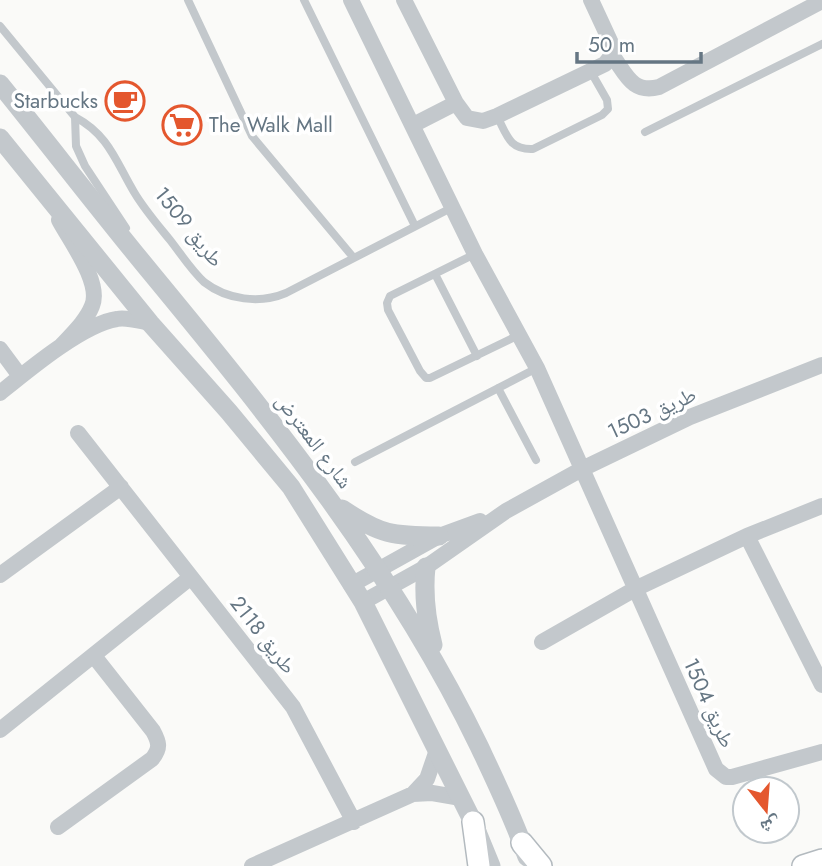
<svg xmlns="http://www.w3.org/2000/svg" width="822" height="866" font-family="Jost,'Noto Naskh Arabic',sans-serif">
<rect width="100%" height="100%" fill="#fafaf8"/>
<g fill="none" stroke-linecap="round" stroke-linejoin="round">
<g stroke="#b3babf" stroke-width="24">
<path id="secondary" d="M473,822L479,866
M522,843L541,866
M803,866L822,860"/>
</g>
<path stroke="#c3c8cc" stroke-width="8" d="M188,0L252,136L353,257
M304,0L415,226
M0,26L75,117L76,146L85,166L126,228
M497,116C507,135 509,150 533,149L602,115L608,109L607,100L591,72
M75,117C109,135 116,162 134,192C144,209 157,224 170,240C181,254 191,270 204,282C227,300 260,304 286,293L453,207
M645,132L822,44
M475,254L390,296L387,303L388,310L420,371L426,378H430L519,335
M435,274L477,356
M498,388L536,460
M355,462L537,368"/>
<path stroke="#c3c8cc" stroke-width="16" d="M351,0L475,254L537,368L716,769L726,777H732L822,752
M404,0L456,103L467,118L483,121L497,116L605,64L612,55L611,43L591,0
M612,55C626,74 632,94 659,87L822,1
M413,125L456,103
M59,220C70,241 102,283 92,306C86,321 73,333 62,345
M0,349L20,376
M0,393C27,371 83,324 117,319C127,317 139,321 150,323
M78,433L293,707L354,822
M747,536L822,685
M0,575L121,487
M351,585L439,536L480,521
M363,602L426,567L506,511L582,469L690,417L822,365
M542,642L635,589L747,536L822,506
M0,730L191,577
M413,794L427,779L437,750
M58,827L152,759C161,748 159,742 153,731L94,656
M252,866L413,794L432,793L461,798"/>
<path stroke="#c3c8cc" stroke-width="19" d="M0,84C51,147 100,211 152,274C274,422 395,572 479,746C496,782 514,819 527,857
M0,138L150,323L229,412L291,487L363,602L473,822L491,866
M342,509C381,535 392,536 439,536
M426,567C423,595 426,618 433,645"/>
<use href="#secondary" stroke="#fff" stroke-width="21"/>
</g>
<defs>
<g id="cafe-ring" transform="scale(2.0125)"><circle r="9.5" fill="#fff" stroke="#e4572e" stroke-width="1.5"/><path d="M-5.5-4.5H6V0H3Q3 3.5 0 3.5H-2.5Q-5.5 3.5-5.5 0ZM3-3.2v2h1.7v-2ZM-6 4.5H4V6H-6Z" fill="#e4572e"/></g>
<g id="supermarket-ring" transform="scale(2.0125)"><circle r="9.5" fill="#fff" stroke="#e4572e" stroke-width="1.5"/><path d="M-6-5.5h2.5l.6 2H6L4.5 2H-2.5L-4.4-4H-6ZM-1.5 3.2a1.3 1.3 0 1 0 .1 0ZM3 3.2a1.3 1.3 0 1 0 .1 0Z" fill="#e4572e"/></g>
</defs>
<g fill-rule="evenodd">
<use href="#cafe-ring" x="125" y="101"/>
<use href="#supermarket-ring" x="182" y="125"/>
</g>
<g text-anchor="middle" stroke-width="7" stroke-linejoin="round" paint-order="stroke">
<g font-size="21" fill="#657683" stroke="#fff" text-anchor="end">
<text x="98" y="108">Starbucks</text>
<text x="209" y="132" text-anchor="start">The Walk Mall</text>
</g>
<g font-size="21" fill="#657683" stroke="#fff">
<text transform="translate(189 227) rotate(51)" y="7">طريق 1509</text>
<text transform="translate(652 413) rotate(-25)" y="7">طريق 1503</text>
<text transform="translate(314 441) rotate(53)" y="7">شارع المعترض</text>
<text transform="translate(263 635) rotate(52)" y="7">طريق 2118</text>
<text transform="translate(709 703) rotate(66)" y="7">طريق 1504</text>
</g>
</g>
<g transform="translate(766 810) rotate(163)"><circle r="33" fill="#ffffff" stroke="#c1c8cd" stroke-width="2"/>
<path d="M0-5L12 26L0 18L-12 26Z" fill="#e4572e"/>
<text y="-10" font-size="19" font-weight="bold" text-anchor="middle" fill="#657683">ش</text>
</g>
<path d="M577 52v10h124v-10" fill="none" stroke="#657683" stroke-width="3.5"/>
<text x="588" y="52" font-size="21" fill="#657683" stroke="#ffffff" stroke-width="5" paint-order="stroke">50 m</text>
</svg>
